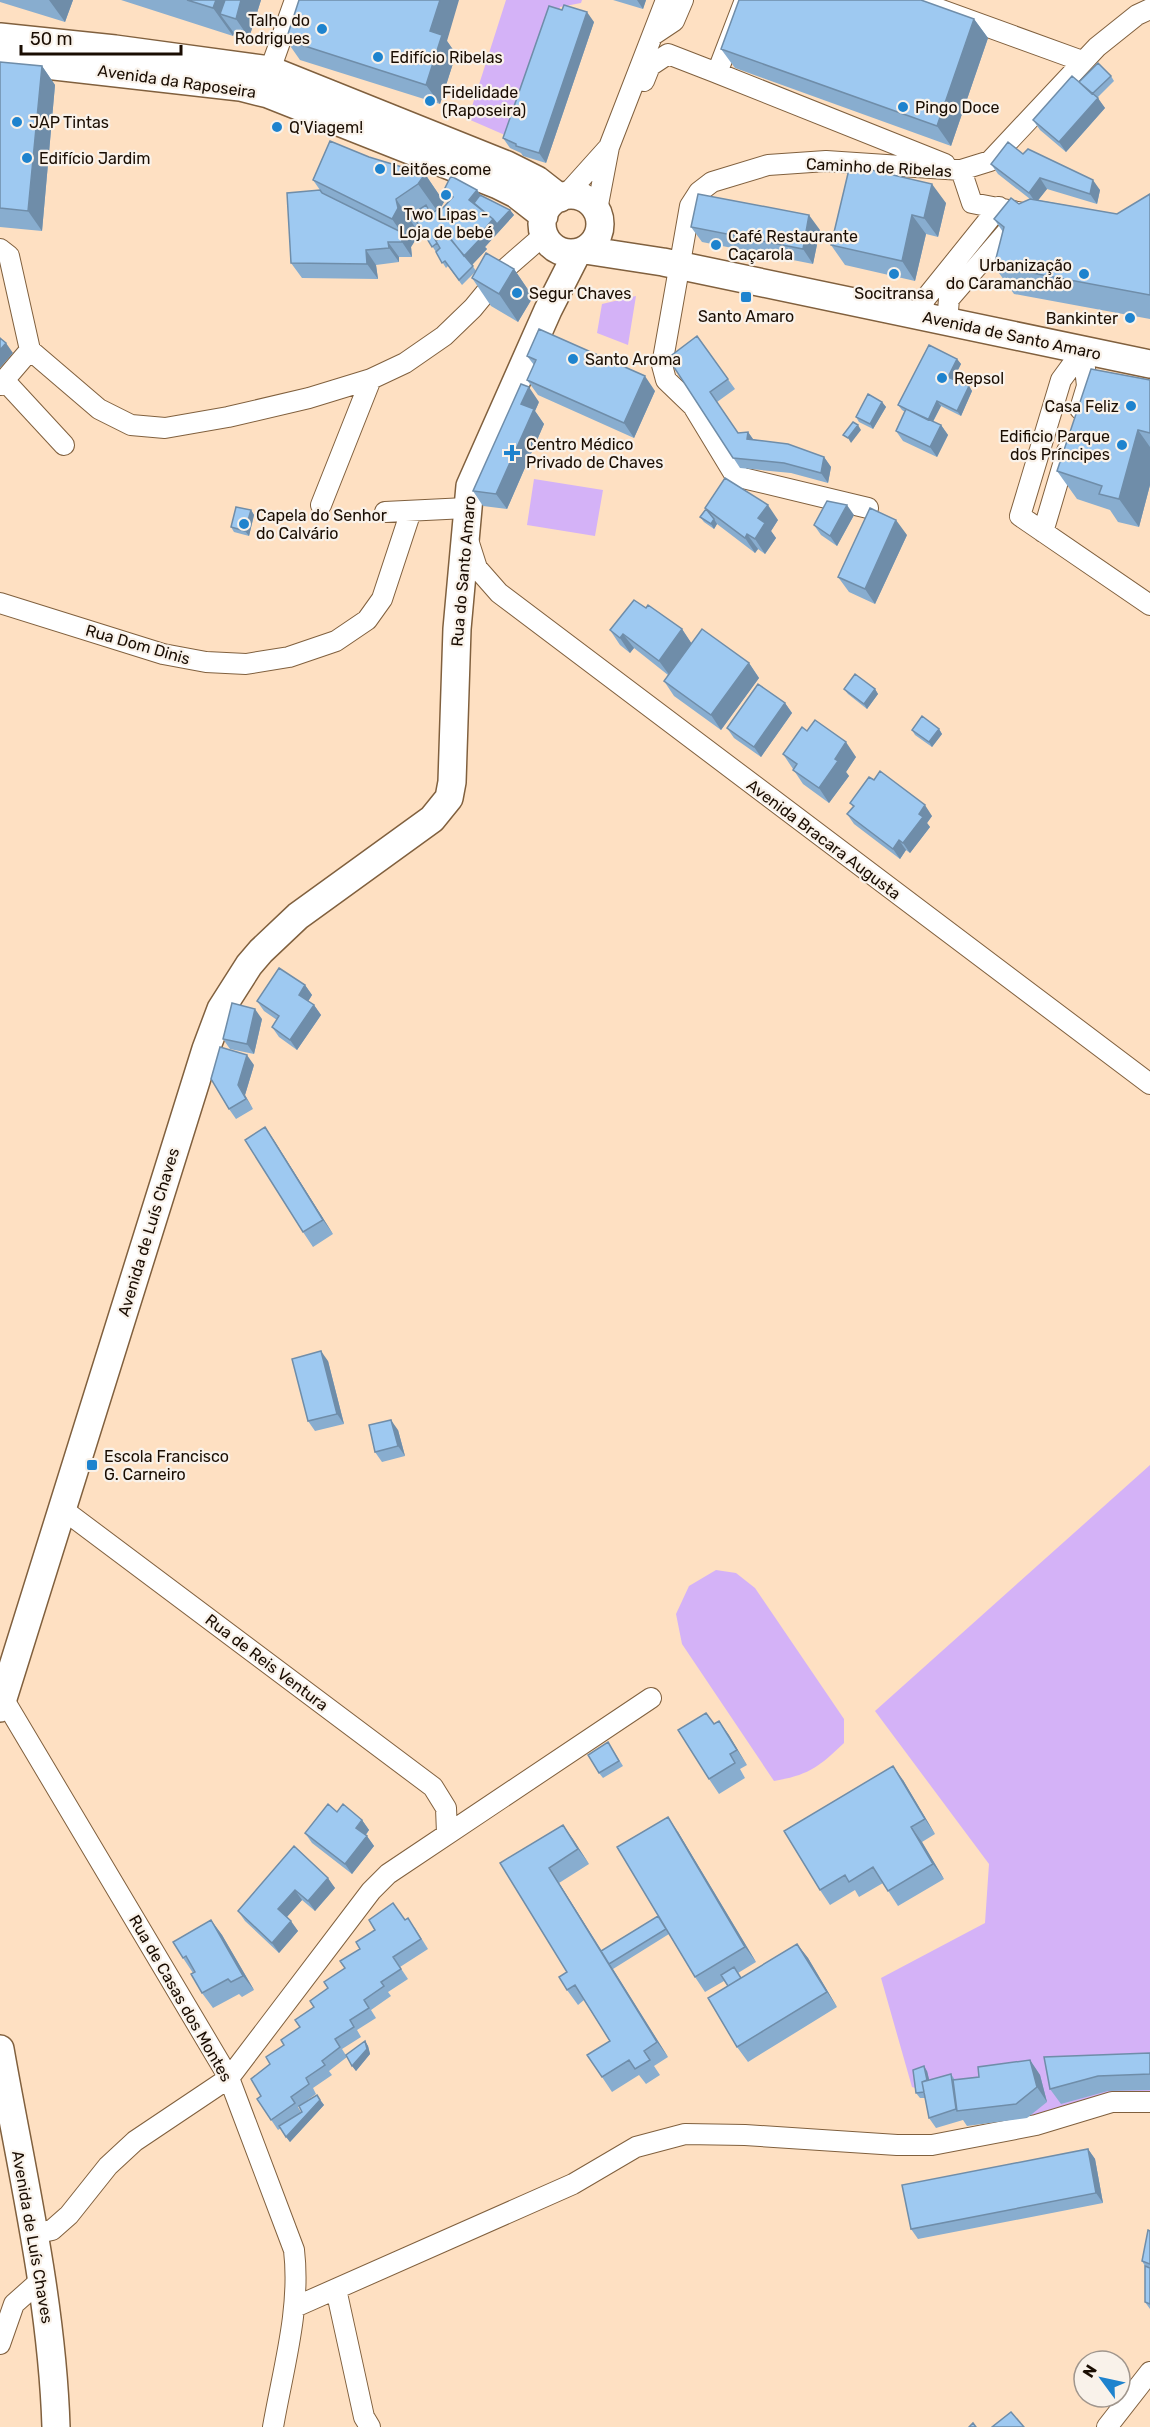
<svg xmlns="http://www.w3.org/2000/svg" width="1150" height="2427" font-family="Rubik,sans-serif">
<rect width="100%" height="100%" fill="#fee0c2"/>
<path fill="#d4b2f7" d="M506,0H582L581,3L560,7L514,139L468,119Z
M636,296L628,345L597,333L602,304Z
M534,479L603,490L595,536L527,525Z
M1150,1465V2098L1036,2125L912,2087L881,1978L985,1923L989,1864L875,1711Z
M716,1570L736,1573L755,1588L844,1719V1743C819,1767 809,1775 774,1781L682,1644L676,1614L689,1586Z"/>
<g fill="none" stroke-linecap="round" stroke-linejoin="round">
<g stroke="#80603e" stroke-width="22">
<path id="minor" d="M914,0L1082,61
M653,35L674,21L683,0
M270,70L295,0
M717,73L945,164
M644,81L650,66L668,54L717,73L745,0
M961,170L972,203L1028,214
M565,196L609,147
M597,210L609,147L666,0
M0,249L9,256L30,350
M920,316L925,299L999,207
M947,322L949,299L1018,219
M30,350L99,409L131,425L165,428L228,417L309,398L371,379L405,363L444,336L473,308L505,269L544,235
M1083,350L1061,380L1020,516L1150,605
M4,380L64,445
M0,385L30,350
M1080,409L1087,386L1083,350
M321,505L371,379
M868,508L743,478L733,472L693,406L666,380L662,365L690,206L699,192L712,182L768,165L826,161L961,170L990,161L1097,47L1137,15L1150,9
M385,512L466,508
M1043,532L1067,451
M469,543L477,568L499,593L1150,1084
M0,603L163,654L206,662L246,664L289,657L336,641L367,620L382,599L411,511
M61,1508L433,1787L446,1808L447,1833
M3,1698L229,2078L294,2250C301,2309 283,2369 273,2427
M33,2234L52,2230L69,2215L108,2166L135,2141L229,2078L371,1891L388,1874L651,1698
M336,2289L364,2417L370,2427
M295,2307L573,2184L636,2147L685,2134L745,2135L897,2145H932L1036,2125L1112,2102H1150
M0,2344L14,2304L41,2280
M1107,2427L1150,2372"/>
</g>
<g stroke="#80603e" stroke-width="30">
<path id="secondary" d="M0,37L115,49L270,70L507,165L537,180L560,198
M0,60L240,87L268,94L498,185L516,194L544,216
M542 224a29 29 0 1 1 58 0a29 29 0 1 1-58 0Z
M585,250L663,262L1150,364
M0,1708L206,1049L221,1009L249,965L261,951L298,916L432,819L449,798L452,782L457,629L470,486L548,310L577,253
M0,2049C22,2174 52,2300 56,2427"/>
</g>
<use href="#minor" stroke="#fff" stroke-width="20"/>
<use href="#secondary" stroke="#fff" stroke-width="27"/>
</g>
<path fill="#88adcf" d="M0,0H73L65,22L0,2Z
M121,0H261L249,38L234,33L233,36Z
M613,0H646L643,9Z
M562,10L594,22L546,163L523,156L521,153L510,148L503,138Z
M974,19L988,38L951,146L735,68L721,49Z
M286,40L447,41L456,54L440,104L300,60Z
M0,62L42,66L55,85L42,231L0,227Z
M1111,76L1114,81L1097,98L1105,108L1066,152L1040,130L1033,120L1079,82Z
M1023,154L1100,190L1097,204L1047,189L1038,200L1117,214L1150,194V319L1014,294L994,266L1003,232L994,219L1019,204L1030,199L998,174L991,164Z
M369,157L425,174L444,202L440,209L441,210L452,198L445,188L477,190L480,195L510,210L514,215L485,247L487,249L472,265L476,271L514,269L533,297L518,322L491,306L472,278L476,271L462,285L448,266L446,268L419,225L415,227L418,236L411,247L412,257H399V262L376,265L378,279L302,278L291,263L320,190L313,180Z
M850,165L946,203L938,237L926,234L915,281L845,265L831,245Z
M691,227L820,230L813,264L702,242Z
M697,336L735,389L717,402L738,433L748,432L753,439L824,457L831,467L828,483L791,473L740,468L668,358Z
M527,356L655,391L634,438L538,395L527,380L534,365Z
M957,359L961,364L953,379L969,386L972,391L961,416L941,406L933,422L941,425L948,435L937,457L903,441L896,431L905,412L902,410L898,405Z
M1150,380V485L1139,527L1118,522L1110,510L1077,499L1057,471Z
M539,402L535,411L544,424L507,509L483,506L473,491Z
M882,402L886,407L873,429L859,422L856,417Z
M706,509L778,520L771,531L776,538L765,554L758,549L755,553L717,524L714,529L704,522L700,517Z
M251,510L254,515L249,536L234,532L231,527Z
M854,515L837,546L821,535L814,525Z
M907,535L875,604L849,592L838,577Z
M646,608L682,629L691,643L749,663L759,678L721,730L674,696L664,681L668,675L634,648L630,653L620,645L610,630Z
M844,689H875L878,694L867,709L848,694Z
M785,703L792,713L761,757L734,738L727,728Z
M939,729L942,734L932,747L915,735L912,730Z
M807,731L856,757L846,772L849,776L829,803L803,784L783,754Z
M850,803L932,816L927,823L930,827L910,853L906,850L900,859L854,824L847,814L853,807Z
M305,985L312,995L308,1001L314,1005L321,1015L297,1050L279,1037L272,1027L277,1020L264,1011L257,1001Z
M262,1019L254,1054L230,1049L223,1039Z
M254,1065L245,1095L253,1109L236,1119L229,1109Z
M265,1127L275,1142L333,1234L313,1247L303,1232Z
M328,1361L344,1424L315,1431L308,1421Z
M398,1430L405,1456L382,1462L375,1452Z
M719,1721L747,1765L740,1769L745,1778L719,1794L709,1779L714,1724Z
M608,1742L623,1766L603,1778L599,1773Z
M903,1780L935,1834L922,1842L944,1879L898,1906L883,1883L859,1897L855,1890L830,1905L820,1890Z
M337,1812L362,1820L369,1830L366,1835L374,1846L352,1874L312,1843L305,1833Z
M563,1825L589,1864L559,1883L602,1951L658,1916L678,1832L756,1962L738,1973L741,1978L797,1944L808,1958L837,2007L748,2062L737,2047L728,1986L724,1981L705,1992L695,1977L669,1934L613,1969L668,2057L654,2066L660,2075L646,2084L639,2075L612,2092L602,2077L610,2041L584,2000L578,2005L567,1990V1972L500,1863Z
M294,1846L335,1888L315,1911L302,1900L287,1917L298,1931L279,1953L245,1921L238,1911Z
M211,1920L222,1935L254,1990L242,1997L239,1994L213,2008L202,1993L193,1973L183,1958Z
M405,1920L415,1928L428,1949L400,1967L408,1979L388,1992L391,1996L371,2010L376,2018L357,2030L361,2037L342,2049L347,2057L365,2041L368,2046L370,2054L356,2071L347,2057L329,2071L332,2075L313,2088L316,2094L298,2107L301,2112L317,2095L324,2105L290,2142L281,2128L278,2130L257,2099L261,2096L270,2064L284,2045L300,2027L314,2007L345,1968Z
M1150,2053V2090L1108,2091L1061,2104L1050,2089Z
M1030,2060L1040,2075L1047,2102L1027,2118L967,2126L963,2120L936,2128L929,2118L925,2098H920L916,2093L927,2071L929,2080L951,2074L955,2080L979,2077Z
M1088,2149L1095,2159L1103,2203L918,2239L911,2229Z
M1150,2231V2309L1145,2302V2266L1142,2261Z"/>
<path fill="#6f8da9" d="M49,0H73L65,22Z
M216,0H261L249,38L236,19L220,14L234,33L233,36L213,8Z
M440,0H459L447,41L456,54L440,104L426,85L430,31Z
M637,0H646L643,9Z
M587,12L594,22L546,163L539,153Z
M974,19L988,38L951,146L937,126Z
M42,66L55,85L42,231L28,211Z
M1098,98L1105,108L1066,152L1059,142Z
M425,174L444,202L438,212L418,184Z
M1040,178L1047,189L1036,203L1029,193Z
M1093,180L1100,190L1097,204L1090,194Z
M932,184L946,203L938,237L924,218Z
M477,190L484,200L477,208L469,200Z
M396,199L415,227L418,236L411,247L412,257L402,242L401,232L392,219Z
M510,210L514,215L485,247L487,249L471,266L464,256L493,219Z
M809,215L820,230L813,264L803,249Z
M912,215L926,234L915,281L902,261Z
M388,242L399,257V262L389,248Z
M366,250L376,265L378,279L367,264Z
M514,269L533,297L518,322L499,294Z
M6,343L13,353L0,368V350Z
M957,359L961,364L952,382L948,377Z
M645,376L655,391L634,438L624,423Z
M969,386L972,391L961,416L957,411Z
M529,387L539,402L535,411L544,424L507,509L496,494L521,404Z
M937,401L941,406L931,425L928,420Z
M882,402L886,407L873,429L870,424Z
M858,425L861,430L851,443L848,438Z
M941,425L948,435L937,457L930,447Z
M1138,430L1150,447V485L1139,527L1119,499Z
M748,432L755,442L747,439Z
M824,457L831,467L828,483L821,473Z
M768,505L778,520L771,531L776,538L765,554L755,539L758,518Z
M847,505L854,515L837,546L830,536Z
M251,510L254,515L249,536L245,531Z
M714,519L717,524L714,529L711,524Z
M896,520L907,535L875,604L865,589Z
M747,534L758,549L755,553L745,538Z
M682,629L692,644L670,676L659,661Z
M623,634L634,648L630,653L620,638Z
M749,663L759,678L721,730L711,715Z
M875,689L878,694L867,709L864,704Z
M785,703L792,713L761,757L754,747Z
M939,729L942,734L932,747L929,742Z
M846,742L856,757L846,772L849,776L829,803L819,788L835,759Z
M925,805L932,816L927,823L930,827L910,853L903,843L919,814Z
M899,840L906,850L900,859L893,849Z
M305,985L312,995L306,1005L299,995Z
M314,1005L321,1015L297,1050L290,1040Z
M255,1009L262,1019L254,1054L247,1044Z
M247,1055L254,1065L245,1095L253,1109L238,1085Z
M265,1127L275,1142L333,1234L323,1220Z
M321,1351L328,1361L344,1424L337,1414Z
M391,1420L398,1430L405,1456L398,1446Z
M719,1721L729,1735L747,1765L737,1750Z
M893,1766L903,1780L935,1834L925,1819Z
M668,1817L678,1832L756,1962L745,1947Z
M362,1820L369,1830L363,1838L356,1828Z
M563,1825L573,1839L589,1864L578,1849Z
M911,1827L922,1842L944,1879L933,1864Z
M367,1836L374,1846L352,1874L345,1864Z
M549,1868L559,1883L668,2057L657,2042Z
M328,1878L335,1888L315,1911L308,1901Z
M295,1890L302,1900L285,1919L278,1909Z
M211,1920L222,1935L254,1990L243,1976Z
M291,1921L298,1931L279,1953L272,1943Z
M797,1944L808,1958L837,2007L827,1992Z
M365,2041L368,2046L370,2054L356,2071L352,2066Z
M1030,2060L1040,2075L1047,2102L1037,2087Z
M924,2066L927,2071L932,2091L928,2086Z
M320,2100L324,2105L290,2142L286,2137Z
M1088,2149L1095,2159L1103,2203L1096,2193Z"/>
<path fill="#9ec9f1" stroke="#6f8da9" stroke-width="1.5" d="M187,0H216L213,8Z
M225,0H241L236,19L220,14Z
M299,0H440L430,31L442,35L426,85L286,40Z
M739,0H921L974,19L937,126L721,49Z
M564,5L587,12L539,153L516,146V144L503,138L549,6L562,10Z
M0,62L42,66L28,211L0,208Z
M1098,63L1111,76L1092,94L1079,82Z
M1072,76L1098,98L1059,142L1033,120Z
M330,141L369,157L425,174L418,184L396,199L398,208L392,219L313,180Z
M1008,142L1023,154L1028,149L1093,180L1090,194L1040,178L1029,193L991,164Z
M850,165L932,184L924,218L912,215L902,261L831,245Z
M451,176L477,190L469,200L493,219L478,237L480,239L464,256L443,229L433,236L437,243L432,247L412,214L426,205L431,214L440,208L441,210L453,197L445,188Z
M320,190L322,193L401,232L402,242H388L389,248L366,250L367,264L291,263L287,193Z
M698,194L809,215L803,249L691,227Z
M1150,194V295L994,266L1004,227L994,219L1011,198L1019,204L1030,199L1117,214Z
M480,195L510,210L497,224L493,219L474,203Z
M446,234L473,266L459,280L445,261L442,263L436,252L440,248L436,241Z
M486,253L514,269L499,294L472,278Z
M539,329L645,376L624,423L527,380L536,360L527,356Z
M697,336L728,379L710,392L738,433L748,432L747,439L788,444L824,457L821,473L784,463L733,458L668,358Z
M0,338L6,343L0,350Z
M929,345L957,359L948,377L969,386L957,411L937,401L928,420L898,405Z
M1091,369L1150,380V433L1138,430L1119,499L1099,494L1102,486L1057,471Z
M521,384L529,387L521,404L534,409L496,494L473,491Z
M868,394L882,402L870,424L856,417Z
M906,409L941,425L930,447L896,431Z
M853,422L858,425L848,438L843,435Z
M725,478L768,505L758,518L765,523L755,539L747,534L745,538L705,508Z
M827,501L847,505L830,536L814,525Z
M236,507L251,510L245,531L231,527Z
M870,508L896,520L865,589L838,577Z
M706,509L714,519L711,524L700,517Z
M634,600L646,608L648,605L682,629L659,661L623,634L620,638L610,630Z
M702,629L749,663L711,715L664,681Z
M855,674L875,689L864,704L844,689Z
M758,684L785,703L754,747L727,728Z
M922,716L939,729L929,742L912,730Z
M815,720L846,742L835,759L838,761L819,788L793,770L797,764L783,754L802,727L807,731Z
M880,771L925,805L919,814L923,817L903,843L899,840L893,849L847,814L854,806L850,803L869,777L874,780Z
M279,968L305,985L299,995L314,1005L290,1040L272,1027L279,1016L257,1001Z
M232,1003L255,1009L247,1044L223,1039Z
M220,1047L247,1055L238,1085L246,1099L229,1109L211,1079Z
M265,1127L323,1220L303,1232L245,1140Z
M321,1351L337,1414L308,1421L292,1359Z
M391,1420L398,1446L375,1452L369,1425Z
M706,1713L714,1724L719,1721L737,1750L730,1754L735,1763L709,1779L678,1730Z
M608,1742L619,1761L599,1773L588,1755Z
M893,1766L925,1819L911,1827L933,1864L888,1891L873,1867L849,1882L845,1875L820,1890L784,1831Z
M328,1804L337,1812L343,1804L362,1820L356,1828L367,1836L345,1864L305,1833Z
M668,1817L745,1947L695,1977L617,1847Z
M563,1825L578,1849L549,1868L657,2042L644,2051L650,2060L635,2069L629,2060L602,2077L587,2055L610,2041L575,1985L567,1990L559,1977L567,1972L500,1863Z
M294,1846L328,1878L308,1901L295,1890L278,1909L291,1921L272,1943L238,1911Z
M393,1903L405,1920L408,1918L421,1939L393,1957L401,1969L381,1982L384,1986L364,2000L369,2008L350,2020L354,2027L335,2039L340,2047L322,2061L325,2065L306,2078L309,2084L291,2097L295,2103L271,2120L257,2099L261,2096L251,2079L270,2064L266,2057L284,2045L281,2040L300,2027L295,2020L314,2007L310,2001L328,1988L324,1982L345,1968L340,1961L360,1949L356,1942L375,1930L369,1920Z
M658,1916L666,1929L609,1964L601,1951Z
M211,1920L243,1976L231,1982L228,1979L202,1993L191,1974L195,1972L186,1956L183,1958L173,1942Z
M797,1944L827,1992L737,2047L708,1998Z
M734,1967L741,1978L728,1986L721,1975Z
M365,2041L367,2049L352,2066L346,2055Z
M1150,2053V2074L1098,2076L1050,2089L1044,2057Z
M1030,2060L1037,2087L1016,2104L957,2111L953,2080L979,2077L978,2067Z
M924,2066L927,2080L922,2082L924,2092L916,2093L913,2070Z
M951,2074L956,2109L929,2118L922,2082Z
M317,2095L320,2100L286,2137L279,2126L302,2112L299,2106Z
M1088,2149L1096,2193L911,2229L902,2185Z
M1148,2230L1150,2231V2264L1142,2261Z
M1145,2266L1150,2268V2304L1145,2302Z
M1011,2412L1024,2427H992Z
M973,2423L976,2427H969Z"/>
<g fill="#1e83ce" stroke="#f9f2ea" stroke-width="2">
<circle cx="322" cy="29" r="6"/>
<circle cx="378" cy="57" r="6"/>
<circle cx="430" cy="101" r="6"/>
<circle cx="903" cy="107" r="6"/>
<circle cx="17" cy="122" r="6"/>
<circle cx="277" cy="127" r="6"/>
<circle cx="27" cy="158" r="6"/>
<circle cx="380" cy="169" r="6"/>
<circle cx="446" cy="195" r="6"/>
<circle cx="716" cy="245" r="6"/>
<circle cx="894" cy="274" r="6"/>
<circle cx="1084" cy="274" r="6"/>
<circle cx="517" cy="293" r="6"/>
<rect x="740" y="291" width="12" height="12" rx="3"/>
<circle cx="1130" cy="318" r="6"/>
<circle cx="573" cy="359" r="6"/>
<circle cx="942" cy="378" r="6"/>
<circle cx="1131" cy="406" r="6"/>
<circle cx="1122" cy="445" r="6"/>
<path d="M509 444h6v6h6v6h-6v6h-6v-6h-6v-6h6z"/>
<circle cx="244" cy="524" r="6"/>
<rect x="86" y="1459" width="12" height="12" rx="3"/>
</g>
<g text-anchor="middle" stroke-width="4.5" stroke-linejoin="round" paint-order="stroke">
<g font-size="16" fill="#1a0d02" stroke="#f9f2ea" text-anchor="start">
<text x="310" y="26" text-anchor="end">Talho do<tspan x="310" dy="18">Rodrigues</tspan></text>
<text x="390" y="63">Edifício Ribelas</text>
<text x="442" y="98">Fidelidade<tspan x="442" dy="18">(Raposeira)</tspan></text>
<text x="915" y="113">Pingo Doce</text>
<text x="29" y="128">JAP Tintas</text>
<text x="289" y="133">Q'Viagem!</text>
<text x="39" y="164">Edifício Jardim</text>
<text x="392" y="175">Leitões.come</text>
<text x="446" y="220" text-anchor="middle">Two Lipas -<tspan x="446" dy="18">Loja de bebé</tspan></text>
<text x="728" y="242">Café Restaurante<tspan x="728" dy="18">Caçarola</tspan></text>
<text x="1072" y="271" text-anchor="end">Urbanização<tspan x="1072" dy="18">do Caramanchão</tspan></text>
<text x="529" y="299">Segur Chaves</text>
<text x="894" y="299" text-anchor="middle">Socitransa</text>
<text x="746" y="322" text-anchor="middle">Santo Amaro</text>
<text x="1118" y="324" text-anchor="end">Bankinter</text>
<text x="585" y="365">Santo Aroma</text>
<text x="954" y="384">Repsol</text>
<text x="1119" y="412" text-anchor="end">Casa Feliz</text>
<text x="1110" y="442" text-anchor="end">Edificio Parque<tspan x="1110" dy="18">dos Príncipes</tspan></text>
<text x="526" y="450">Centro Médico<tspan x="526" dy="18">Privado de Chaves</tspan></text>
<text x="256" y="521">Capela do Senhor<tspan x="256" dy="18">do Calvário</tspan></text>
<text x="104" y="1462">Escola Francisco<tspan x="104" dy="18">G. Carneiro</tspan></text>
</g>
<g font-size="16" fill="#1a0d02" stroke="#f9f2ea">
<text transform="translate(177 81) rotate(8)" y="6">Avenida da Raposeira</text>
<text transform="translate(879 167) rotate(3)" y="6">Caminho de Ribelas</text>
<text transform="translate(1012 335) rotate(12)" y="6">Avenida de Santo Amaro</text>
<text transform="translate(463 571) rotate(-85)" y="6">Rua do Santo Amaro</text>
<text transform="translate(138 644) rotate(16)" y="6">Rua Dom Dinis</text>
<text transform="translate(824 839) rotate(37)" y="6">Avenida Bracara Augusta</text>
<text transform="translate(148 1232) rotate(-73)" y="6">Avenida de Luís Chaves</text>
<text transform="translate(267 1662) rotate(37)" y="6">Rua de Reis Ventura</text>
<text transform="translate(181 1998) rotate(60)" y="6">Rua de Casas dos Montes</text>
<text transform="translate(33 2237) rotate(80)" y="6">Avenida de Luís Chaves</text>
</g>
</g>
<g transform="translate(1102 2379) rotate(303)"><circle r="28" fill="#f9f2ea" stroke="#a0968d" stroke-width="1.5"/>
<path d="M0-4.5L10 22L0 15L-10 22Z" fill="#1e83ce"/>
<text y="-9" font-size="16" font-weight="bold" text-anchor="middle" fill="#1a0d02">N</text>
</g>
<path d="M21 45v9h160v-9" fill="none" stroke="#1a0d02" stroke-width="3"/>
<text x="30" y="45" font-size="18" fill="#1a0d02" stroke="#f9f2ea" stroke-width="4.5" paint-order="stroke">50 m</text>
</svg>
